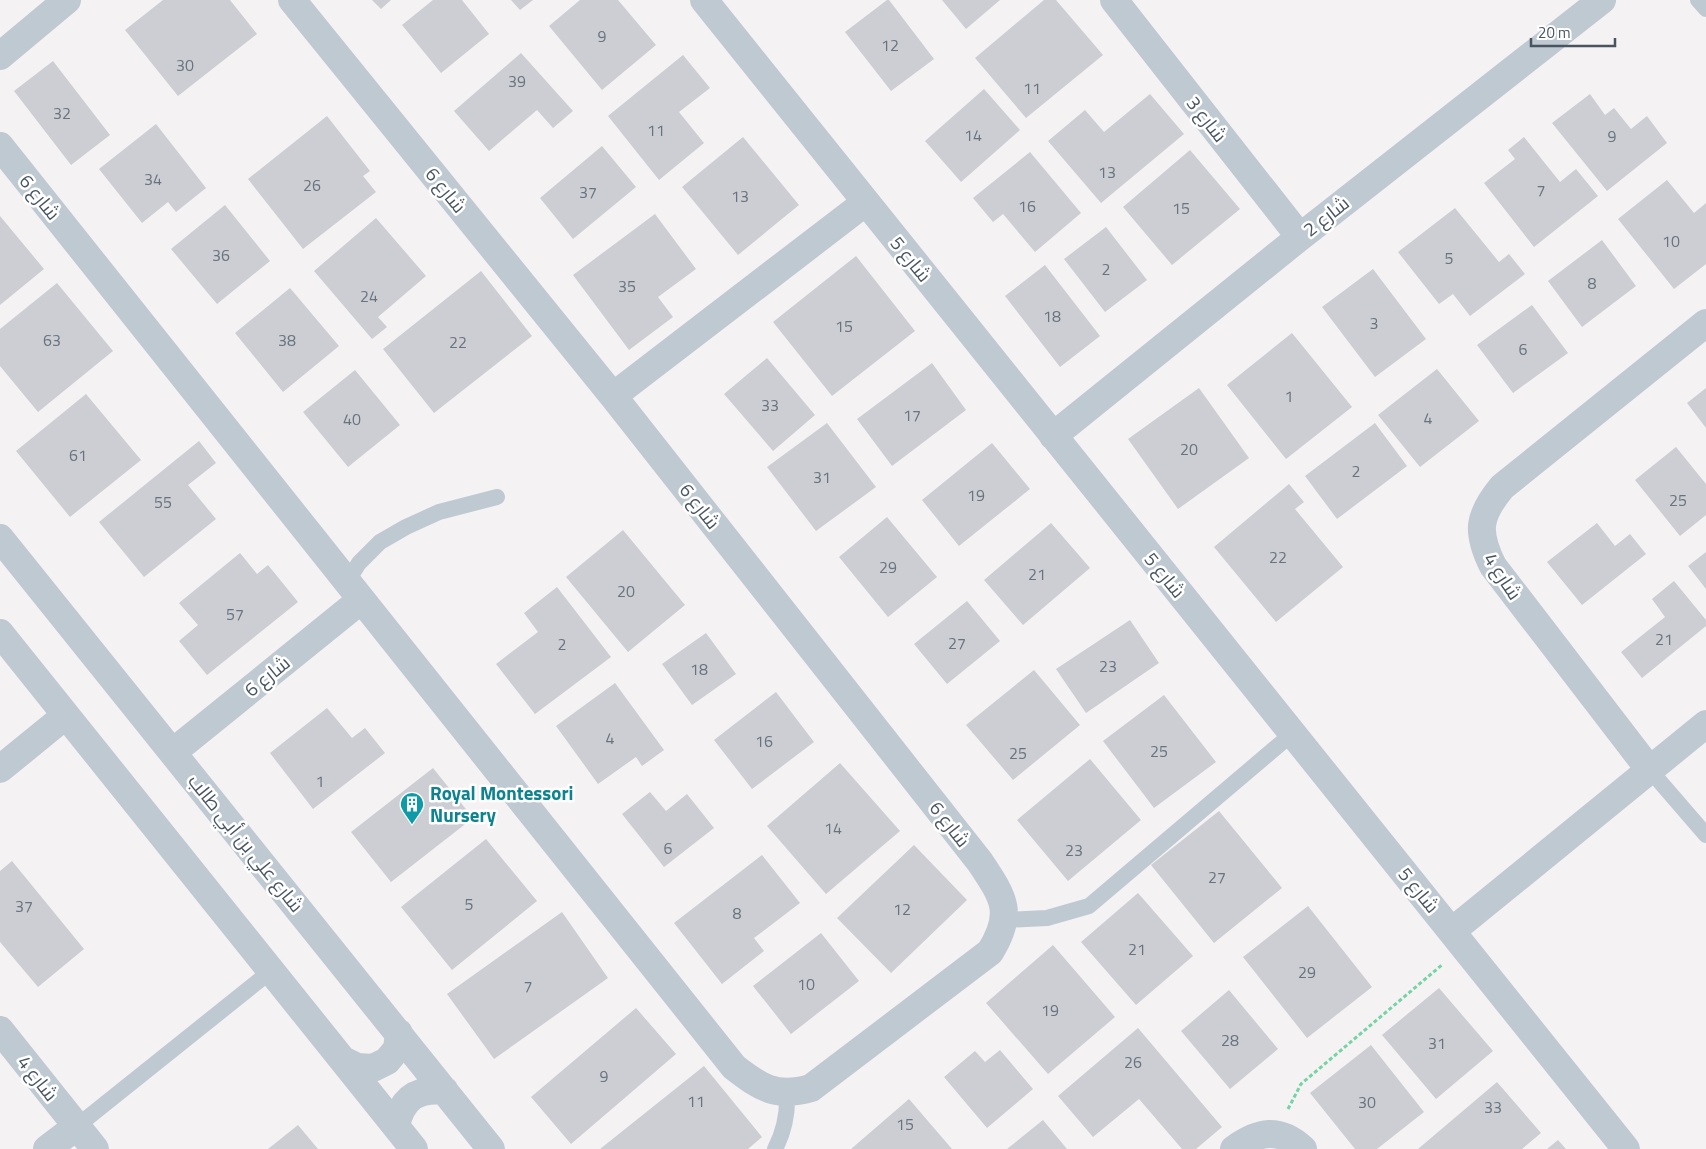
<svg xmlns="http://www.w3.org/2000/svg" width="1706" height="1149" font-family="'Titillium Web',Cairo,sans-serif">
<rect width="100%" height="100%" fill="#f4f2f2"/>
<path fill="#ccced4" d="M163,0H230L257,34L178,96L125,30Z
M372,0H391L381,9Z
M433,0H462L489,34L441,73L402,25Z
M511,0H533L520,10Z
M580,0H618L656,45L602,90L549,26Z
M887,0H889L934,59L891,91L845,32Z
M942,0H1000L966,29Z
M1044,0H1056L1103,55L1026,118L975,58Z
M521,53L573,111L553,128L537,110L489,151L454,111Z
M683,55L710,88L679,112L704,143L659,180L608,116Z
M53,61L110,135L71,165L14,91Z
M984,89L1020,130L961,182L925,141Z
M1150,94L1184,134L1101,203L1048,141L1085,110L1104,132Z
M1590,94L1605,115L1614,108L1631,129L1647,116L1667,143L1607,191L1552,123Z
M327,116L370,171L363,176L376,192L303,249L248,179Z
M156,124L206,188L176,212L168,202L142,223L99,169Z
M743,137L799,205L738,255L682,187Z
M1524,137L1560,182L1576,169L1598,196L1534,247L1484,183L1515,159L1508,150Z
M602,146L636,187L573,239L540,198Z
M1190,150L1240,209L1172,265L1123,207Z
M1030,152L1081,213L1035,252L1003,214L993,222L973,198Z
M1667,180L1694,213L1706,203V264L1674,289L1618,219Z
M225,205L270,261L217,304L171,249Z
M1455,208L1499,262L1509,254L1525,274L1470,316L1453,294L1439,304L1398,252Z
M655,214L696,269L658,297L673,317L629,350L573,275Z
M0,216L44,269L0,305Z
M376,218L426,276L378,317L387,327L372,339L314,271Z
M1106,227L1147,280L1105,312L1064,259Z
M1602,240L1636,286L1582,327L1548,281Z
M856,256L915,331L832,396L773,322Z
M1045,265L1100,336L1060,367L1005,296Z
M1373,269L1426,339L1375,377L1322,307Z
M481,271L532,336L434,413L383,349Z
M57,283L113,351L38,412L0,366V329Z
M290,288L339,346L283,392L235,333Z
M1532,305L1568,353L1513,393L1477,345Z
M1292,333L1352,407L1286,459L1227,385Z
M767,358L815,415L773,451L724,394Z
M932,363L966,410L892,466L857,419Z
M1437,369L1479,421L1420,467L1378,415Z
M355,370L400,425L348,467L303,412Z
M1199,388L1249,458L1178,509L1128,439Z
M1706,388V428L1687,403Z
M86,394L141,460L70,517L16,451Z
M827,423L876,487L816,531L767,467Z
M1375,423L1407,466L1337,519L1305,476Z
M199,441L216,463L188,485L216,519L144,577L99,522Z
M992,443L1030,489L959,546L922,500Z
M1676,447L1706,484V515L1680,536L1635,480Z
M1289,484L1304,502L1295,509L1343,567L1276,622L1214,547Z
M887,517L937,577L888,617L839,557Z
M1051,523L1090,568L1023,625L984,580Z
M1597,523L1615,546L1630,534L1646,554L1582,605L1547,562Z
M623,530L685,605L628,652L566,577Z
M1706,552V589L1688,566Z
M240,553L257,574L268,565L298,602L207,675L179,641L198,625L179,603Z
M1674,581L1706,620V626L1642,678L1621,652L1665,617L1652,599Z
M557,587L611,657L535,714L496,664L538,632L524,613Z
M967,601L1000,641L947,684L914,644Z
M1130,620L1159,663L1086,713L1056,669Z
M706,633L736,674L692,705L662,664Z
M1034,670L1080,725L1013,780L966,725Z
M615,683L664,750L642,766L636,757L598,784L556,726Z
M776,692L814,742L752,789L714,740Z
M1164,695L1216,762L1154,808L1103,741Z
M327,708L352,738L365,728L385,753L313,809L270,753Z
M1090,759L1141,820L1068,881L1017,820Z
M840,763L900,831L826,894L767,826Z
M433,768L473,818L391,882L351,832Z
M650,792L666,811L687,794L714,828L664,867L622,814Z
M1219,811L1282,888L1214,943L1151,865Z
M486,839L537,901L452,970L401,907Z
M914,845L967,900L891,973L837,918Z
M762,855L800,903L754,938L764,951L722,984L674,923Z
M12,861L84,949L38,987L0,942V871Z
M1138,893L1193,956L1136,1005L1081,942Z
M1308,906L1372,987L1307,1038L1243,957Z
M562,912L608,978L494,1059L447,994Z
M821,933L859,981L791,1034L753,986Z
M1053,945L1115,1017L1048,1074L986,1003Z
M1439,988L1493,1051L1436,1099L1382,1035Z
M1229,990L1278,1049L1230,1089L1181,1031Z
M636,1008L676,1054L571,1144L531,1097Z
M1138,1028L1222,1127L1196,1149H1182L1139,1099L1093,1137L1058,1096Z
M1371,1045L1424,1112L1377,1149H1355L1310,1093Z
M1000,1050L1033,1089L987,1128L944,1077L975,1051L985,1062Z
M704,1066L762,1137L748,1149H600Z
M1497,1082L1541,1133L1522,1149H1418Z
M909,1099L952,1149H851Z
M1043,1120L1067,1149H1007Z
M298,1125L318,1149H268Z
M1558,1140L1566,1149H1547Z"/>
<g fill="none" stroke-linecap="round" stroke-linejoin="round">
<path stroke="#75d3a5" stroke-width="3" stroke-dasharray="4 2.5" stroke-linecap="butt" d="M1288,1109L1301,1084L1443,964"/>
<path stroke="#bfc9d2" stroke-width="16" d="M1698,0L1706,9
M347,582L359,563L380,542L406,527L439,512L497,497
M1649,769L1706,835
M1003,920L1047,918L1089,906L1293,733
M76,1127L271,971
M775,1149C785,1130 788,1113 787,1092"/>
<path stroke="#bfc9d2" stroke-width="28" d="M704,0L1626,1149
M1114,0L1300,237
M0,56L67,0
M0,146L734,1067C761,1088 776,1098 811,1088L990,952C1015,912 1003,897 980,862L613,396L292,0
M613,396L866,202
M1053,436L1300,237L1602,0
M173,752L361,600
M0,769L65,716
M1649,769L1493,566C1476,532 1478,516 1502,487L1706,323
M1452,931L1706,724
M0,1030L95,1149
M47,1149L76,1127
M1234,1149C1259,1131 1279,1127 1303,1149"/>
<path stroke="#bfc9d2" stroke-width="28" d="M0,538L491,1149
M0,633L414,1149
M343,1060L357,1067L373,1068L387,1061L397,1049L399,1033
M396,1126C402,1098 417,1088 445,1091"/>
</g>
<defs>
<g id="building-pin" transform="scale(1.25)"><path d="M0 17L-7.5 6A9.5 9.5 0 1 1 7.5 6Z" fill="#0f9aa8" stroke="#fff"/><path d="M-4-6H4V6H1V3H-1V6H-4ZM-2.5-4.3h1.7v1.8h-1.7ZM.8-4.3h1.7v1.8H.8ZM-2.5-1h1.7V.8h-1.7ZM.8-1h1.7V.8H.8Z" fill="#fff"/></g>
</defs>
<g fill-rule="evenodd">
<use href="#building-pin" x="412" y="804"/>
</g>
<g text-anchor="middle" stroke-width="5" stroke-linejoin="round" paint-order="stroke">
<g font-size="16" fill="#69737e">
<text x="602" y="42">9</text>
<text x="890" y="51">12</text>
<text x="185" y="71">30</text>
<text x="517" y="87">39</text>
<text x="1032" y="94">11</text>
<text x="62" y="119">32</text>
<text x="656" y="136">11</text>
<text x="973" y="141">14</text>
<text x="1612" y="142">9</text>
<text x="1107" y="178">13</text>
<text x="153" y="185">34</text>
<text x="312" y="191">26</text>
<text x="1541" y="196">7</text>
<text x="588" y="198">37</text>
<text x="740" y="202">13</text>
<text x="1027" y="212">16</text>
<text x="1181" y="214">15</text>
<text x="1671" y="247">10</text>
<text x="221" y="261">36</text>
<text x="1449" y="264">5</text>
<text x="1106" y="275">2</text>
<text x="1592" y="289">8</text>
<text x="627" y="292">35</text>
<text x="369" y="302">24</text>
<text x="1052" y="322">18</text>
<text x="1374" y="329">3</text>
<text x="844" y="332">15</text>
<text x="52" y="346">63</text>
<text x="287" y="346">38</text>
<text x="458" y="348">22</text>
<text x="1523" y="355">6</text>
<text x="1289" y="402">1</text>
<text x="770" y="411">33</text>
<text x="912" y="421">17</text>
<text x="1428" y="424">4</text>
<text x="352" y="425">40</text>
<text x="1189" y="455">20</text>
<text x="78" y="461">61</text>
<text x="1356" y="477">2</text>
<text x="822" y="483">31</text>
<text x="976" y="501">19</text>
<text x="1678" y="506">25</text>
<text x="163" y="508">55</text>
<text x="1278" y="563">22</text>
<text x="888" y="573">29</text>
<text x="1037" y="580">21</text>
<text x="626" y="597">20</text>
<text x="235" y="620">57</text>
<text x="1664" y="645">21</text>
<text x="957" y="649">27</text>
<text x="562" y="650">2</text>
<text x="1108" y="672">23</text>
<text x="699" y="675">18</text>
<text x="610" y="744">4</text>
<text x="764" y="747">16</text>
<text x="1159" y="757">25</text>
<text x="1018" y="759">25</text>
<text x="320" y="787">1</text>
<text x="833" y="834">14</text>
<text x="668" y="854">6</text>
<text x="1074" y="856">23</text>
<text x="1217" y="883">27</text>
<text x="469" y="910">5</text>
<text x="24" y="912">37</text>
<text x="902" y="915">12</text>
<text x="737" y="919">8</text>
<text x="1137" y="955">21</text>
<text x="1307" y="978">29</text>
<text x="806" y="990">10</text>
<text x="528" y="992">7</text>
<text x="1050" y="1016">19</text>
<text x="1230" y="1046">28</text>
<text x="1437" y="1049">31</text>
<text x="1133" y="1068">26</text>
<text x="604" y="1082">9</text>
<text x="696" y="1107">11</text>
<text x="1367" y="1108">30</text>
<text x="1493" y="1113">33</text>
<text x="905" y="1130">15</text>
</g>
<g font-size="19" fill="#485561" stroke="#fff">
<text transform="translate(1207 119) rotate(52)" y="7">شارع 3</text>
<text transform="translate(446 190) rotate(51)" y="7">شارع 6</text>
<text transform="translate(40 197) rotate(51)" y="7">شارع 6</text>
<text transform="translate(1326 216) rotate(-38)" y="7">شارع 2</text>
<text transform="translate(911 259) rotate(51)" y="7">شارع 5</text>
<text transform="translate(700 506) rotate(52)" y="7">شارع 6</text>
<text transform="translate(1165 575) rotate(51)" y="7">شارع 5</text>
<text transform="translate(1503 576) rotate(57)" y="7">شارع 4</text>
<text transform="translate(267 676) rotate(-39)" y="7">شارع 6</text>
<text transform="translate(950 824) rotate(52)" y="7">شارع 6</text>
<text transform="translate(246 843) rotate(51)" y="7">شارع علي بن أبي طالب</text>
<text transform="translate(1419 890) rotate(51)" y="7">شارع 5</text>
<text transform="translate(38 1078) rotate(52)" y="7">شارع 4</text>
</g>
<g font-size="19" font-weight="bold" fill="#0d838f" stroke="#fff" text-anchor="start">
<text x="430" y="800">Royal Montessori<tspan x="430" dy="22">Nursery</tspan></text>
</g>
</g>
<path d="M1531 38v8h84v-8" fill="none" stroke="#485561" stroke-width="2.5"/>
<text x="1538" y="38" font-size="15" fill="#485561" stroke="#ffffff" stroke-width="4" paint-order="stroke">20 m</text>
</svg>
